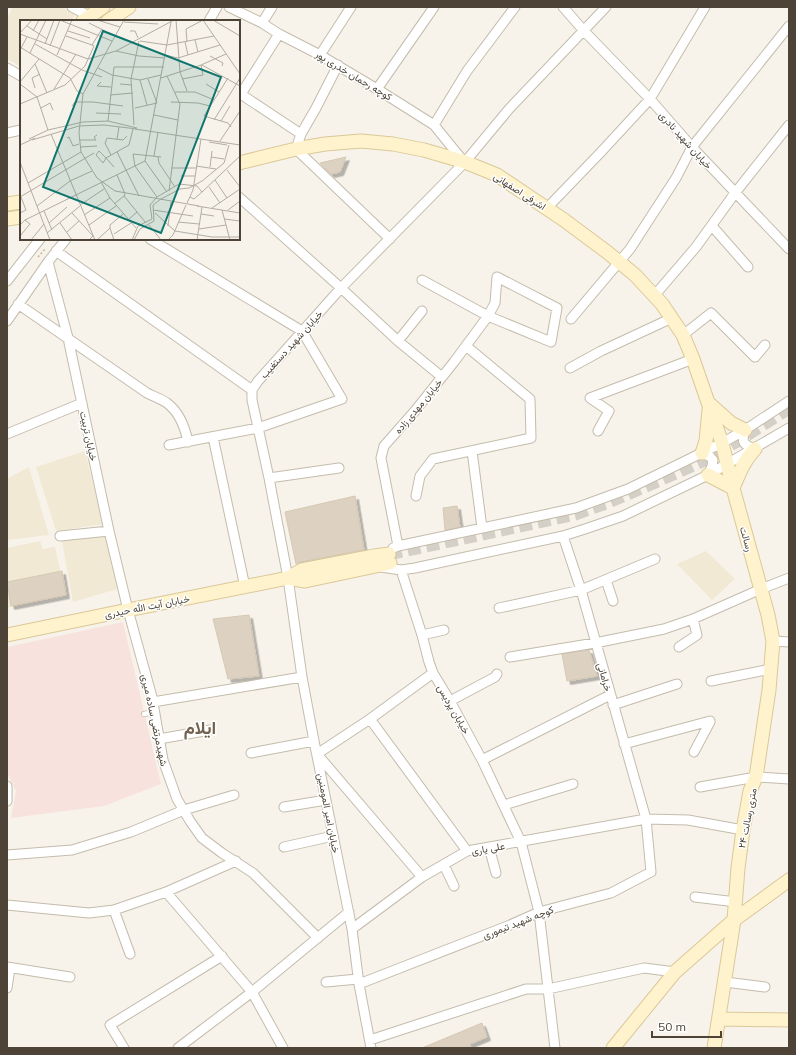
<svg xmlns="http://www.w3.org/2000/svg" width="796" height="1055" font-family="Mulish,Vazirmatn,sans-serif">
<defs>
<filter id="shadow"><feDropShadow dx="3.5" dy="3.5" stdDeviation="0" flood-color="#0004"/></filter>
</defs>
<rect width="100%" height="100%" fill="#f7f3eb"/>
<path fill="#f1e9d4" d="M13,7H62L76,14L71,21H21V67L7,59V18Z
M85,451L103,524L56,531L36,467Z
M29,467L49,535L7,540V479Z
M105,533L117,589L73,602L61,536Z
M40,541L43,549L55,547L66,596L7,608V548Z
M706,551L735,579L712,600L677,564Z"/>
<path fill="#f8e2de" d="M123,622L161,784L104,806L11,818L16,791L7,772V647Z"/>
<path fill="#ddd2c2" stroke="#d6c8b1" filter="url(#shadow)" d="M346,157L340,172L331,174L320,163Z
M355,496L364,550L300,562L296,564L285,512Z
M457,506L460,527L445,530L443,508Z
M62,571L66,595L11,606L7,582Z
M249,615L259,676L228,679L213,619Z
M589,650L597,676L567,681L562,654Z
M482,1023L487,1037L470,1044L471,1048H422Z"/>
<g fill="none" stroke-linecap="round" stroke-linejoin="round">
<path stroke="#d5d0c7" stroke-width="13" stroke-dasharray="13 6" stroke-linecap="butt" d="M389,554L575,514L606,503L653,483L702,461L737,441L789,408"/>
<g stroke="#c4bcac" stroke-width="6">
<path id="lane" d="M144,714L154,712"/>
</g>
<g stroke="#c4bcac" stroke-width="11">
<path id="street" d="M72,7L89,16
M229,7L262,23L279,34L320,55L377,89L434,125L464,162
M563,7L584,31L650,99L692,147L789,249
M209,21L217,7
M262,23L272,7
M320,55L351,7
M7,68L21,76
M377,89L434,7
M239,93L301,134L296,149L390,239
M241,94L279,34
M434,125L467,71L515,7
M7,133L21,130
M301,134L316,108L338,65
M239,197L341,288L398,341L442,377
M547,208L601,152L650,99L705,7
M712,226L748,267
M150,239L302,331L342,399L258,428L169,445
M56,251L252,390
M48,262L68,338L109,531L128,610L152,697L163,760L177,799L190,821L202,838L222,853L253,873L318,938
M7,281L40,239
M654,296L696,247L735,193L789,125
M18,304L147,393C153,396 161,399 167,403C179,412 185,427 188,442
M571,319L630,249L676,178L692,147L789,26
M7,321L48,262L66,239
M683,335L711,313L755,357L765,345
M398,341L422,311
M570,368L601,351L672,318
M745,430C741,442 743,445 755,449
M598,431L609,411L590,398L693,359
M7,434L82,403
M213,437L245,587
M472,451L482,528
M702,453L709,456L713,460L712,466L708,475
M269,478L339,468
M416,496L420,476L433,459L531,438L530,399L466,346
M60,536L109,531
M398,546L381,458L384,446L414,412L454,362L488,316L495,303L497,277L557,308L551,342L488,316L422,280
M393,548L398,546L576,508L628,489L722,443L745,430L789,401
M381,567L401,570L415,568L563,536L585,529L623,516L708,475L789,428
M401,570L422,635L429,662L433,673L450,701L482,760L521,842L539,912L555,1048
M606,580L613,601
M499,608L581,590L655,559
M422,635L444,630
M773,641L789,642
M679,647L697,635L693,619
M510,657L595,643L664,629L693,619L761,589L789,578
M711,681L771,669
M450,701L495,677L497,674
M153,702L302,677
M613,705L677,684
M370,719L467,851
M159,739L210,730
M624,744L710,721V722L694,752
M251,753L314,741
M482,760L610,695
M7,786V801
M700,787L756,777L789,779
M504,805L573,784
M284,807L326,800
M284,847L333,836
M489,847L496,873
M7,855L72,850L131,832L184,810L234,795
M444,865L454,886
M422,877L317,754L370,719L433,673
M166,892L252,992L283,1048
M695,897L736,902
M7,905L89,913L114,910L166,892L236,861
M114,910L130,954
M352,929L422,877L467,851L646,819L688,820L743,830
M7,967L70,977
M326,982L358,979
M725,982L765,987
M359,984L510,925L539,912L611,893L651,872L646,819L581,590L563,536
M7,988L10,968
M370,1040L526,989H548L644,968L675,972
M124,1048L110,1025L222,956
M178,1048L252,992L349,912
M371,1048L359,984L352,929L314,741L302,677L288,578L269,478L252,400V390L258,381L341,288L465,162L509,109L606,7"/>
</g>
<g stroke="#dbc897" stroke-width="15">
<path id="secondary" d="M83,21L103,7
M108,21L129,7
M239,163L296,149L325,144L361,141L393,144L424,150L465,162L497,175L564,220L607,252L635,275L662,304L683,335L693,359L722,443L733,488L768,615L773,641L769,690L756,777L750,791L743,830L738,868L734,920L714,1048
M7,204L21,202
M7,219L21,217
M711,405L731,423L745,430
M702,453L706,441L709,410
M708,475L733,488
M733,488C740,472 743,462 755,449
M288,578L305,581L390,563
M7,635L128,610L288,578L302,570L374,556L389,554
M719,1019L789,1020
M613,1048L675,972L734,920L789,880"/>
</g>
<path stroke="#c7b89c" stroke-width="1.5" stroke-dasharray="2 2" stroke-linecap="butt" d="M38,257L45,249"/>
<use href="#lane" stroke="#fff" stroke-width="4.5"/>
<use href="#street" stroke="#fff" stroke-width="9"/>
<use href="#secondary" stroke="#fff3cd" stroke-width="13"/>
</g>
<g text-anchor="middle" stroke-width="3" stroke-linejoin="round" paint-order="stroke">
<g font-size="10" fill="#4d4437" stroke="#fff">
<text transform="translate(354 75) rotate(31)" y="4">کوچه رحمان خدری پور</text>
<text transform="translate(686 140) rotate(48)" y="4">خیابان شهید نادری</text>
<text transform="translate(520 191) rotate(33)" y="4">اشرفی اصفهانی</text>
<text transform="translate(291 344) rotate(-48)" y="4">خیابان شهید دستغیب</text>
<text transform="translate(418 406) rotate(-50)" y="4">خیابان مهدی زاده</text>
<text transform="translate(89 436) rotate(78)" y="4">خیابان تربیت</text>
<text transform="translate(747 539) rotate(75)" y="4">رسالت</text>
<text transform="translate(147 606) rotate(-11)" y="4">خیابان آیت الله حیدری</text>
<text transform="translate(605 677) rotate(74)" y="4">خرامانی</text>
<text transform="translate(454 709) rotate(60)" y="4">خیابان پردیس</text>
<text transform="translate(155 720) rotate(78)" y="4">شهیدمرتضی ساده میری</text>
<text transform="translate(329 813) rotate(79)" y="4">خیابان امیر المومنین</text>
<text transform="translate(747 818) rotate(-79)" y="4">۲۴ متری رسالت</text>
<text transform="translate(488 848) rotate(-10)" y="4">علی یاری</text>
<text transform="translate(518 922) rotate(-21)" y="4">کوچه شهید تیموری</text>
</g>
<g font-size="18" font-weight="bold" fill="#71624d" stroke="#fff">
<text x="200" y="734">ایلام</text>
</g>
</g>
<g transform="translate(20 20)">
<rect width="220" height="220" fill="#f7f3eb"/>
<path fill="none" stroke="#b3ada3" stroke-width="1" d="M40,0L92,21M77,0L100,7M104,0L63,74L59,113L61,132L77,158L95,171L179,186M156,0L160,52L167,71M183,0L220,54M193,0L220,16M104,2L138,4M69,3L95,16M7,6L27,19M13,11L19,0M48,11L70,18M110,11H115L118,18M0,13L12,0M0,14L68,39L96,31L154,0M46,16L72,25M95,16L111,22M175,20L178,32M120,21L147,25L194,16M165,22L168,35M167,22L166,9L183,0M15,24L62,50L82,57M25,24L34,0M72,25L82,9M30,26L40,0M0,27L50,58L57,71L63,74M0,30L7,17M96,31L119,36L145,38M10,33L26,0M37,35L52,0M145,35L158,38L200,25M190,36L203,43L202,46M15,44L27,73M182,45L220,66M78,48L92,55L120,60L141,55M147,56L160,84L149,171M141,58L181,45L206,34M208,58L184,96L208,103L211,107M162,59L183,55L181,45M120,60L127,85M0,62L19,39M81,62L77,66L91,67M0,64L17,77L28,110M100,64L112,65M186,64L199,72M15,68L12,58L20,54M34,69L56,34M155,72H175L194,80M90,75L113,73M151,82L178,83L190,86M0,84L45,65L65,46L74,26L72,25M52,86L55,82H73L103,86M21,88L30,83L33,90M115,88L137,83L128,59M76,93L101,94M134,95L158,100M194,100L220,58M88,101L94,47H144M201,101L210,86M114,105L111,59L119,21M115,109L220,125M31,114L75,220M47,118L49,117L53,126L59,124M9,119L28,110L63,102L88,101L117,108M97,119L99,107M12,120L59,106L84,105L117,109M59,120H76L74,117L77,115M200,121L220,91M189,122L207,125M0,125L15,118M60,127L77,126M97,132L119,176M91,135L85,123L87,118L103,120L107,116M134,136L138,112M138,137L139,143L155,167M141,137L113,134L115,146L137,177L159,164L177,166L182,172M191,137L204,139M125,141L147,172M0,142L30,220M176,146L196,149M94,147L86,138L79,131L76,135L83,143L86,138L109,125L113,109M190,147L192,131M151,148H176M207,150L220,167M97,155L105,174L104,176L126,203M161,156H175M195,160L207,178M81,162L90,178L116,208M8,163L61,132M189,167L200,183M0,177L74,133M170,177L174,179L182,172L220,136M141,179L160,169L169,168L182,161L204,143L209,125M167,183L173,170L181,119M94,184L104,176M60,185L84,169M17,186L50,161L72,151M177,186L220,193M192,188L220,169M133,190L173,196M202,190L210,220M208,190L220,181M24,191L32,210M0,193L6,190L1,177M52,193L73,216L69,220M135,193L155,211L192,217H220M181,194L194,196M64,195L90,178M204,199L220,201M108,200L117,192M158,202L179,204M29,203L47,187M40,203L52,220M0,205L5,200L125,141L151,2M69,205L96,186M129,205L141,220M148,206L151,182M90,208V205L103,194M90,208L94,220M179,209L206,205M47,212L59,201M27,213L60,186M94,214L111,203M0,216L10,204L5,200M11,220L24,204M77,220L90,208M112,220L118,206L132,199L130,185L137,177M114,220L120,209L134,201L133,185L141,179M148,220L153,215L166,185M177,220L182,187"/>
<path fill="#0f766e" fill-opacity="0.15" stroke="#0f766e" stroke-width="2" d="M83,11L201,57L141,213L23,167Z"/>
<rect width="220" height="220" fill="none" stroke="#4d4437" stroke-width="2"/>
</g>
<rect width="796" height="1055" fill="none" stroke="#4d4437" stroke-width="16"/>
<path d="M652 1031v6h69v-6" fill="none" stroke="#4d4437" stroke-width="2"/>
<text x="658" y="1031" font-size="12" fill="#4d4437" stroke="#ffffff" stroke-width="3" paint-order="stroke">50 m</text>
</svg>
